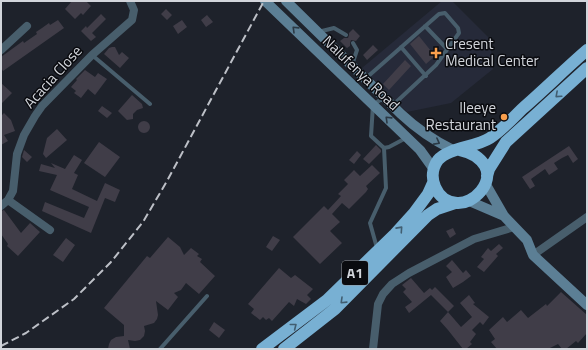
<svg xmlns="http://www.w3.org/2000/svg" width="588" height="350" font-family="'Titillium Web',sans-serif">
<rect width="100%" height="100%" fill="#1e222b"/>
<path fill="#262a39" d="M442,1H452L490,39L493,69L451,103L407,112L362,68Z"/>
<path fill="#403d48" d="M72,1H86L91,6L83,15L81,13L75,19L65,9Z
M166,9L172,15L167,20L161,14Z
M101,14L106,19L92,33L96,37L91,41L81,31L86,26L87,28Z
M207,15L213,22L206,27L201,20Z
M58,20L64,28L3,71L1,68V57L23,41L24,43L37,34L36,32L42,28L49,23L50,25Z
M182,20L187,27L178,34L173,26Z
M353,29L360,36L356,41L351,40L350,43V46L347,48L340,41L344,38H348L349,35V33Z
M419,36L435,56L426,64L410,44Z
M373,45L378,50L367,60L363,55Z
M112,47H115L119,55L122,52L129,58L120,68L104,54L109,48Z
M405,60L411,66L389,90L383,84Z
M85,70L95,77L98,73L107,79L95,95L88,89L81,98L74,93L76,91L71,87L77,80L76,79Z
M1,83L12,93L1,104Z
M132,95L142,104L143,108L137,110L133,114V119L127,120L118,111Z
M102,106L112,113L107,118L98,111Z
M4,113L11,120L15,131L4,135L8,141L1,145V116Z
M138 127a6 6 0 1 1 12 0a6 6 0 1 1-12 0Z
M57,129L67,140L46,158L43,154L47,138Z
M99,142L120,157L105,177L84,163Z
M376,145L381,150V152L369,164L363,159Z
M569,146L578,159L573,163L568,155L562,158L554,163L558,169L549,175L545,169L531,179L535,186L530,189L522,177Z
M24,150L32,157L27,162L22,157Z
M357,151L361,155L354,164L349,160Z
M74,155L82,160L74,173L78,175L72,189L97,201L105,183L120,190L115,202L105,198L91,233L42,211L45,202L84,218L89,207L50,190L57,175L39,171L41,164L55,168L51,163L65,169Z
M372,165L380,173L366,186L368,189L366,192L349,209L342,203L332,214L340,222L330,231L342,243L320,264L293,237L324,206L328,210L341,196L338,194L348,184L344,180L354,170L360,176Z
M4,210L21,233L30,223L40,232L18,256L7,246L8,244L1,234V211Z
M453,228L456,234L450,238L446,231Z
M273,236L280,240L272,251L266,247Z
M168,237L180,247L184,255L191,248L199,254L197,256L202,259L200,262L215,276L199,294L186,283L181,290L174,293L178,297L168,310L156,301L158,315L157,319L154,323L144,326L145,331L144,336L140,340L135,341L128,340L130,349H108L109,344L111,340L116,337L124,336V325L104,308L147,256L150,258Z
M66,238L75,245L63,262L53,255Z
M499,244L503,248L496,254L498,256L484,272L477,267L484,259L481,257L488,248L491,251Z
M452,260L463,273L466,270L471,276L463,282L453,288L446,277L452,272L446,266Z
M279,268L291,278L295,275L313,289L307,295L311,299L306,304L297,299L294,306L289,302L272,321L269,318L266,320L263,317L260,320L251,313L254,309L248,304Z
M411,278L424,293L430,288L432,290L435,287L454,306L448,312L431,295L409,313L405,307L412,302L403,292L406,289L402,285Z
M561,292L587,315V333L578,343L576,341L566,349H562L558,344L548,349H497L491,342L495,339L489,330L503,317L507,322L521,310L528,318L546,304L547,306Z
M469,295L475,303L473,304L489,317L483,325L480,322L472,330L476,334L470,342L472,344L466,349H463L448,330L440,321L448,312L461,327L472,317L460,303Z
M214,322L225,330L219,338L209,330Z"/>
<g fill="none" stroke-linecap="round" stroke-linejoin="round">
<path stroke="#485e6c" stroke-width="4" d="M425,26L447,49
M318,32L334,28L346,35
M401,47L426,76
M92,55L150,104
M352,65L357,50L353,43
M365,79L439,14L445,13L458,28L459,33L436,65L392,106
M383,98L373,105L371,136L384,148L389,147L406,138
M377,248L370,223L386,188L384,148
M160,349L207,296"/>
<path stroke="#485e6c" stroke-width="8" d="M1,50L27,26
M8,200L50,230
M1,206L8,200L13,191L17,154L24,135L35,116L42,106L92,55L132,20L134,10L130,1
M533,255L587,217
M373,349L378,304L383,294L392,284L409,273L474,239L514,227"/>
<path stroke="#5c7f95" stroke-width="10" d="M265,1L420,150L433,168
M286,1L401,114C418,130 433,140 453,150
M485,183L504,216L527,240L533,255L587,305
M469,201L504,216"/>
<path stroke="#78b0d3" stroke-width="12" d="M460,150C470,152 479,156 485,166C494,183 474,204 457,203C436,202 426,176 438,160C448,148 476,147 490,138C502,130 512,119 522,109C544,90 565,69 587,50
M487,176L489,169L506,142L587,68
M262,349L327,300L395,234L414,213L428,194L433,183
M284,349L335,309L428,215L437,209L455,203"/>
<path stroke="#bdc0c7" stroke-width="2" stroke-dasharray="8 4" stroke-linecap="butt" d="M1,346L26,333L74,299L111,262L143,222L167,181L264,1"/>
</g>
<defs><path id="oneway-chevron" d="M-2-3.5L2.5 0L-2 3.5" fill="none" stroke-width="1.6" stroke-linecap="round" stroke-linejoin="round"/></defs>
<g stroke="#2b3945">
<use href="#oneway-chevron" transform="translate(295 29) rotate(-136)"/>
<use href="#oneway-chevron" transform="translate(388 119) rotate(-136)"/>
<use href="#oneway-chevron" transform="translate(437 142) rotate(28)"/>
</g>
<g stroke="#415e71">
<use href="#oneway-chevron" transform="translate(558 95) rotate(138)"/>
<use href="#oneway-chevron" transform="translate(400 229) rotate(-48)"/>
<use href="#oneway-chevron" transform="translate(343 301) rotate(136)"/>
<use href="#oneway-chevron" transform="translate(294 326) rotate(-38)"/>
</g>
<g fill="#f99f4d" stroke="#0a0b0f" stroke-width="1.5">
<path d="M434 47h4v4h4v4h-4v4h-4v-4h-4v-4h4z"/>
<circle cx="504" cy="117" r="4"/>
</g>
<g text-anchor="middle" stroke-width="3" stroke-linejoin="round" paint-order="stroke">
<rect fill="#0a0b0f" stroke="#96989e" stroke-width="1" x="342" y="261" width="26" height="24" rx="3"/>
<g font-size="14" font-weight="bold" fill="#d2d5db">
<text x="355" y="278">A1</text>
</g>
<g font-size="15" fill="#d2d5db" stroke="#0a0b0f" text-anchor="start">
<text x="445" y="49">Cresent<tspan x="445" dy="17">Medical Center</tspan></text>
<text x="496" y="113" text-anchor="end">Ileeye<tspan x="496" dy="17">Restaurant</tspan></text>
</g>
<g font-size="15" fill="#d2d5db" stroke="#0a0b0f">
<text transform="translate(361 73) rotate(44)" y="5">Nalufenya Road</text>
<text transform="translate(53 77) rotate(-48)" y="5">Acacia Close</text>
</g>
</g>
<rect width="588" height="350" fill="none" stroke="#d2d5db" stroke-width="4"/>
</svg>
